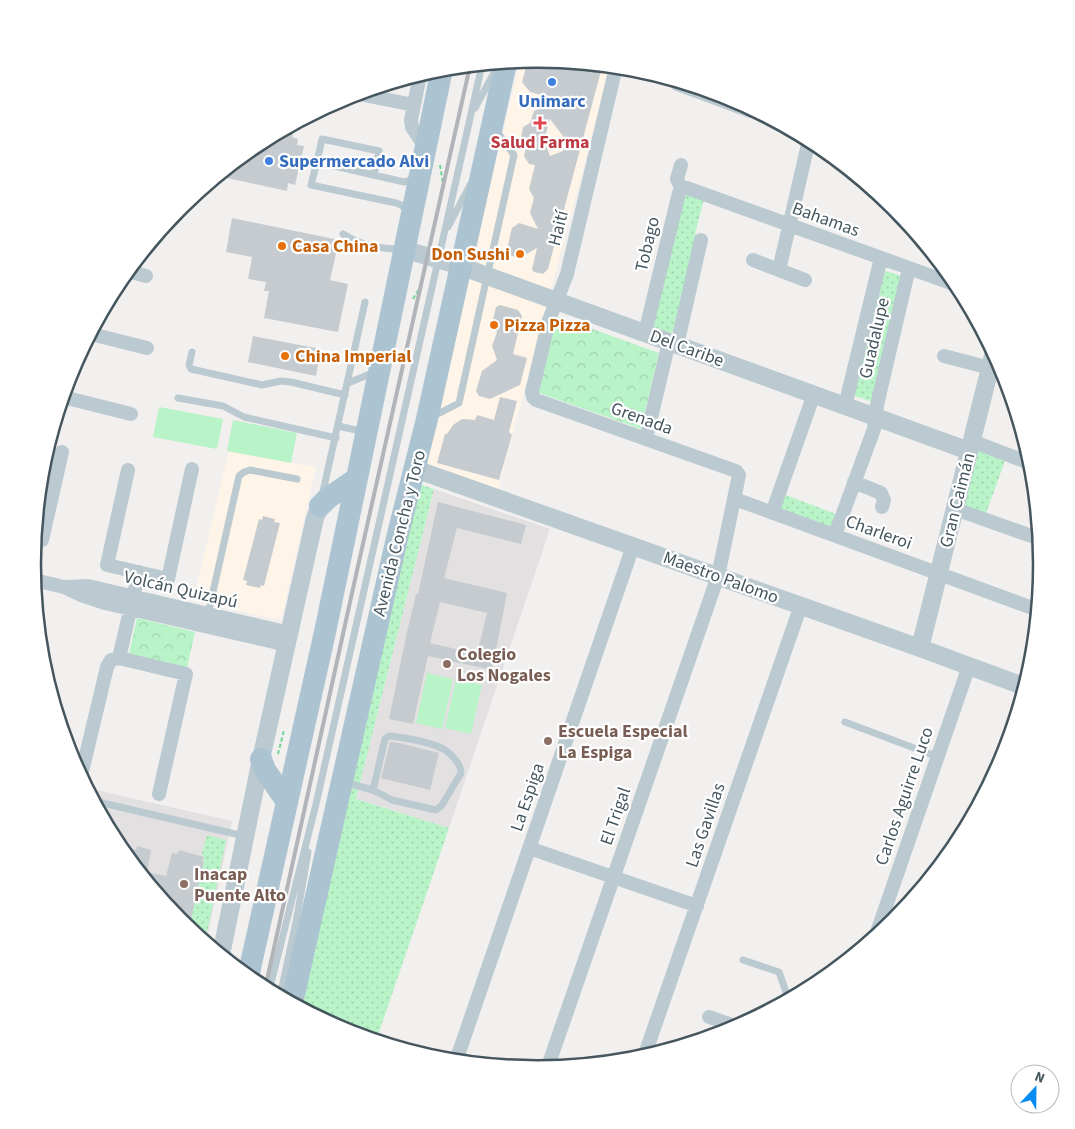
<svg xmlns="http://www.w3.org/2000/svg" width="1075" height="1129" font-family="'Source Sans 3',sans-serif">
<defs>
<pattern id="grass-dots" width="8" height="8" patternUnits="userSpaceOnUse" patternTransform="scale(1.25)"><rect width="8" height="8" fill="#b9f3c8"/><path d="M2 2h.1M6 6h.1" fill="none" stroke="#a0d2ae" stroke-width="1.8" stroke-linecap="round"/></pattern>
<pattern id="park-crowns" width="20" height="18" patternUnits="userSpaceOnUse" patternTransform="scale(1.25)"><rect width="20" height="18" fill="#b9f3c8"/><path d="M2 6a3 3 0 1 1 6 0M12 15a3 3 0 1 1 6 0" fill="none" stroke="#a0d2ae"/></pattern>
</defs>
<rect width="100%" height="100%" fill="#f2efef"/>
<path fill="#fef4e7" d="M538,60L610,67L498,490L424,463L520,61Z
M229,450L316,467L282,616L276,619L193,601Z"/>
<path fill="#e3e0e1" d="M434,489L550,529L449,828L356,799Z
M87,788L232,821L206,943L180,921L117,845Z"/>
<path fill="url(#grass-dots)" d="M687,194L704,199L695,234L698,235L674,330L670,333L654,327L652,321L683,198Z
M885,271L899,275L901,281L875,399L870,401L855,396L854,394Z
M976,450L1005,461L986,513L962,505Z
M419,484L434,489L356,799L449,828L376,1041L344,1031L301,1008Z
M783,494L836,514L830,530L780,512Z
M34,546L42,548L37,566L33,564Z
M207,835L226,840L205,942L189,928L204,862L202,853Z"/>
<path fill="url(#park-crowns)" d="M556,316L659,353L641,429L539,393Z
M35,591L43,593L38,615Z
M137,618L195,632L187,668L129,654Z"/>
<path fill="#b9f3c8" d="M159,407L223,419L217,449L153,437Z
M233,420L297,433L291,463L227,451Z
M427,673L453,679L442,729L416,723Z
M456,679L482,685L471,734L445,728Z"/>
<path fill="#c6cbd0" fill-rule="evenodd" d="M528,60H538L570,63L601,71L548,269L543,274L534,272L532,269L537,248L520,258L509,255L507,249L512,228L519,223L538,229L530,213L534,198L529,189L535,165L529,164L524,156L526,146L521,138L523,127L530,123L534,111L560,100L530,92L522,82ZM550,119L566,140L563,151L550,156L544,141Z
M285,129L294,131L292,137L298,139L297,145L304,146L295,185L288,183L287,191L218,176L257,144Z
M232,218L339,240L330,280L348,284L338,332L264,318L269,291H264L266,282L248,279L252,257L226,252Z
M500,305L518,310L522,316L513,354L527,358L520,385L490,399L479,396L476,391L482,371L497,360L492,346L497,332L492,324L496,307Z
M253,336L321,349L316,376L248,362Z
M500,397L517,401L509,432L512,435L499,480L437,463L445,434H447L453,425L462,419L475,420L477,415L494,420Z
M438,502L526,525L521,544L457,528L444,578L507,593L492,670L428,656L413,724L389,719L407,632L416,594H418ZM440,602L487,613L477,654L430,643Z
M263,516L275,519L274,522L280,523L264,586L261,585L260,588L246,585L247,581L243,580L259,519L262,520Z
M390,742L399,743L439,753L430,790L381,778Z
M118,846L136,850L137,846L151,850L147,872L166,876L172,853L177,854L179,850L204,857L202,861L204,862L189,928L180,921Z"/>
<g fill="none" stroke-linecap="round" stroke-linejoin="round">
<path stroke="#6ed595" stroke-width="2" stroke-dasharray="4 2.5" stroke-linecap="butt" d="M440,165L444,190
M413,299L422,284
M278,754L284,730"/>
<path stroke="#bbc9d0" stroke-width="7" d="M475,108L495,71
M317,162L322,139L379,151L374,175
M408,211L401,205L396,203L311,185L317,162L404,182L416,179
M448,227L470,185
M343,234C362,246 380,249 402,249
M192,352L189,365L191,369L262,385L281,381L291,382L345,395
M348,383L375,372
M178,398L223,406L244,417L336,438
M432,417L459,403L514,155L496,130
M338,426L365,432
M322,496L365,302
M208,614L239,476L244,472L250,470L297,479
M845,722L938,757
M343,782L373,790L392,800L436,810L442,805L461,773C461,763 449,751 439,747C429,742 401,737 389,736L385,739L373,790
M94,801L244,836
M743,960L779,972L786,992L796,996
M269,991L316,804L482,65
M280,997L297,917L308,852"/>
<path stroke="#bbc9d0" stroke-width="14" d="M420,75L411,120L412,127L425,147
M359,94L414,105
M681,165L677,179L681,188
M681,188H687L959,286
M753,260L805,280
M779,270L809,140
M128,271L146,276
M645,333L679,193L681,188
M91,334L147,348
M677,345L701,240
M944,356L990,368
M63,397L131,414
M845,406L881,258
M646,439L669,342
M972,441L1032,464
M128,470L107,565L168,579L192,469
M854,482L881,493L884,500L882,507
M735,499L1038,610
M955,509L1040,539
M772,513L814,394
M835,535L874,429L877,405L909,268
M35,539L42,540L62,452
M34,580L64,587L81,595L105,603L287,645
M65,587L88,586L290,633
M119,658L139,572
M81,776L107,667L111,660L119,658L186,674L159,794
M529,848L697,906
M875,938L969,666
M709,1017L738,1027
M644,1057L801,605
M456,1061L633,546
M547,1069L718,576L739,475L736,471L536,400L533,397L532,392L549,320L567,274L616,67"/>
<path stroke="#bbc9d0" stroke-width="18" d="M678,82L751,109
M403,249L460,266L969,451
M415,469L920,648L1026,687
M920,648L994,352
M221,955L261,759L315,518L320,506"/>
<path stroke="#acc3d1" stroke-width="22" d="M320,506L328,498L356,479
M261,759L265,770L287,802
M248,977L325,632L442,69
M292,1003L397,538L427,419L506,63"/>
<path stroke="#b1b5ba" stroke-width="4" d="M265,989L354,584L470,66"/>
</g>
<g fill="#3f7fe0" stroke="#fff" stroke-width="2">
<circle cx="552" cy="82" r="5"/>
<circle cx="269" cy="161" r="5"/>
</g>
<path fill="#e0444e" stroke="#fff" stroke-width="2" d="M537.5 115.5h5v5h5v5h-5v5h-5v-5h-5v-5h5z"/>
<g fill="#e8710a" stroke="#fff" stroke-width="2">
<circle cx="282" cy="246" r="5"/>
<circle cx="520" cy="254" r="5"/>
<circle cx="494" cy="325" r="5"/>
<circle cx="285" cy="356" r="5"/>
</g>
<g fill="#8d6e63" stroke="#fff" stroke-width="2">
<circle cx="447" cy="664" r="5"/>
<circle cx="548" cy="741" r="5"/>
<circle cx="184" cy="884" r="5"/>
</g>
<g text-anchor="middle" stroke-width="4.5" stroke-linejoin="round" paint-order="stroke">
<g font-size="18" font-weight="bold" fill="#366cbe" stroke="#fff">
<text x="552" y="107">Unimarc</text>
<text x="279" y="167" text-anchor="start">Supermercado Alvi</text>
</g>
<g font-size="18" font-weight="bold" fill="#be3a42" stroke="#fff">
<text x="540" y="148">Salud Farma</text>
</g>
<g font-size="18" fill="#45565f" stroke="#fff">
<text transform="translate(826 219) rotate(20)" y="6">Bahamas</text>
<text transform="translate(558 228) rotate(-76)" y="6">Haití</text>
<text transform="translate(647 244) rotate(-77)" y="6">Tobago</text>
<text transform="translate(874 338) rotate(-77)" y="6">Guadalupe</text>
<text transform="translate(687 348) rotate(20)" y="6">Del Caribe</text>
<text transform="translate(642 418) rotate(20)" y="6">Grenada</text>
<text transform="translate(957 500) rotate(-76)" y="6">Gran Caimán</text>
<text transform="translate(879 532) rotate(20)" y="6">Charleroi</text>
<text transform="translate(399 533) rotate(-76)" y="6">Avenida Concha y Toro</text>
<text transform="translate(721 577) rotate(20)" y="6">Maestro Palomo</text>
<text transform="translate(181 589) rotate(13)" y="6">Volcán Quizapú</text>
<text transform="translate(904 796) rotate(-71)" y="6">Carlos Aguirre Luco</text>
<text transform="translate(527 797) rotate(-71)" y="6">La Espiga</text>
<text transform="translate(615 816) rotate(-71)" y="6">El Trigal</text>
<text transform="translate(705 825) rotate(-71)" y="6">Las Gavillas</text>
</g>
<g font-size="18" font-weight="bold" fill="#c56008" stroke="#fff" text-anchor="start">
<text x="292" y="252">Casa China</text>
<text x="510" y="260" text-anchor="end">Don Sushi</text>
<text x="504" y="331">Pizza Pizza</text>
<text x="295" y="362">China Imperial</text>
</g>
<g font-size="18" font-weight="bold" fill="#785e54" stroke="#fff" text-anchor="start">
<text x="457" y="660">Colegio<tspan x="457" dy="21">Los Nogales</tspan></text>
<text x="558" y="737">Escuela Especial<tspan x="558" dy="21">La Espiga</tspan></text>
<text x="194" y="880">Inacap<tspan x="194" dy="21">Puente Alto</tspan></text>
</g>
</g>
<path d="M0 0H1075V1129H0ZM41 564a496 496 0 1 1 992 0a496 496 0 1 1-992 0Z" fill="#fff" fill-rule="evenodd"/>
<path fill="none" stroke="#45565f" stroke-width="2.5" d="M41 564a496 496 0 1 1 992 0a496 496 0 1 1-992 0Z"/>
<g transform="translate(1035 1089) rotate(22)"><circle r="24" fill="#ffffff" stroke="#b5bbbf"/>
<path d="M0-4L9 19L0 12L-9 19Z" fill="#088df3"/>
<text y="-8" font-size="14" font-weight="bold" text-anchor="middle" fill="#45565f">N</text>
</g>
</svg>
